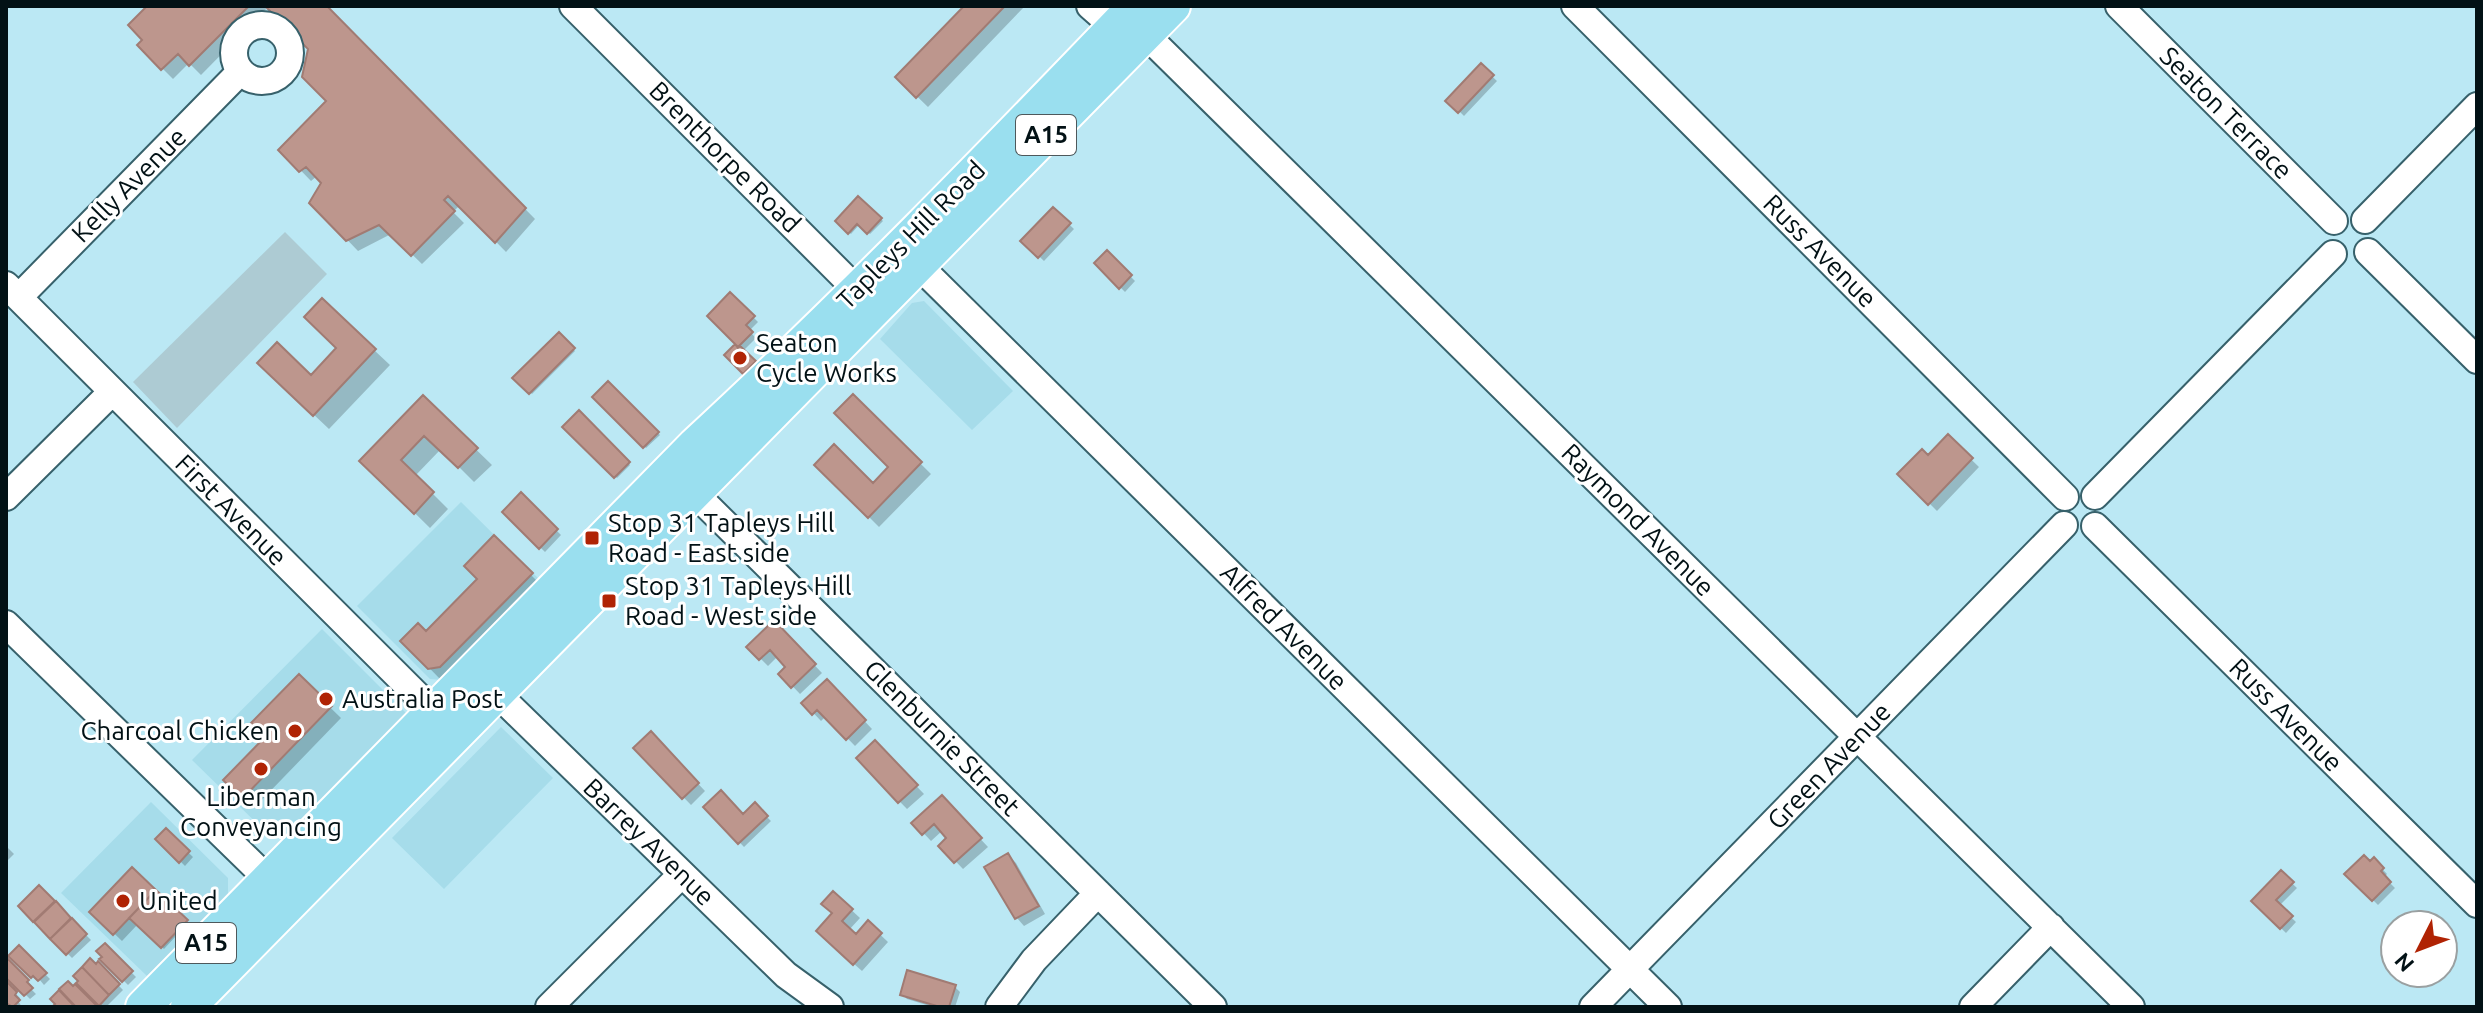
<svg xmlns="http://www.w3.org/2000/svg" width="2483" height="1013" font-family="Ubuntu,sans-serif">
<rect width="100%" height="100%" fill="#bbe8f4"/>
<path fill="#a6dcea" d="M924,301L1013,391L972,430L880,339L912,303Z
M461,502L541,581L443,680L430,679L357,606Z
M322,629L407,714L283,838H272L192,760Z
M501,727L553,778L444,889L392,838Z
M151,802L228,878V895L147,976L61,893Z"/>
<path fill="#adcbd3" d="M285,232L327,274L177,428L133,382Z"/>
<path fill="#0003" d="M150,6H325L535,219L506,252L460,205L453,212L464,223L422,264L391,234L358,251L311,202L324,183L317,176L311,181L281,150L329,101L310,49L268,7L201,75L189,63L173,79L139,45L145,40Z
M966,6H1025L928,107L897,77Z
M1481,66L1497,81L1464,116L1448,100Z
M859,198L883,221L870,234L859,225L851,234L837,221Z
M1053,209L1074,229L1044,261L1023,241Z
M1107,253L1135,281L1125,292L1096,263Z
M730,294L758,322L749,331L756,338L743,351L759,367L749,377L726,355L738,344Z
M559,334L575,351L532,394L515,378Z
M374,350L390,365L329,429L275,378L311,377Z
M608,384L660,435L646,448L595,397Z
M853,397L931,474L879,527L817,465L873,485L891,467Z
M423,398L492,465L474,482L441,449L415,476L448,509L430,528L362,461Z
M579,413L630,465L617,478L565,427Z
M1948,437L1979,467L1937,511L1900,474L1928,458Z
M521,495L561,535L545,552L504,512Z
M494,538L541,585L451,677L440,679L403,641L426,634L480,579Z
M774,623L822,673L800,694L781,674L788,667L778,656L768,666L749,647Z
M299,677L341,718L254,808L226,780L267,737Z
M827,681L872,729L855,746L826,716L821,721L804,703Z
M651,734L705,791L691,805L636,748Z
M875,743L924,794L907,809L858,759Z
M942,798L988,847L963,869L941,846L949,838L942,831L931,841L914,823Z
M755,805L771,821L744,847L706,807L743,816Z
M166,831L193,857L185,866L158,839Z
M6,846L14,854L6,862Z
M1008,855L1016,863L1045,914L1024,926L1017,918L987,867Z
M2374,860L2387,874L2384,877L2395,888L2378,905L2347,874Z
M132,870L188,923L164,949L138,924L122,941L92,912Z
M2281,873L2297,888L2279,906L2296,922L2286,933L2253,901Z
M39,888L91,940L72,958L20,906Z
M833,893L860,918L849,930L856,936L868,923L888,942L862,971L826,939L834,914Z
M105,946L136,977L128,985L102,959Z
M19,948L50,979L44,985L39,979L37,981L11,956Z
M7,960L32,986L30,988L36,994L30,999L6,975Z
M98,964L123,990L106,1007H55L58,1004L53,999L68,984L73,989Z
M6,984L20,998L18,1001L22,1007H13L6,1000Z
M955,987L960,992L955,1007H933L907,999L902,994Z"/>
<path fill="#bd968d" stroke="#a17b73" stroke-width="2" d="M147,6H249L189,66L178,54L161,70L137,45L142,40L128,25Z
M265,6H327L526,208L495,243L448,196L444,200L455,211L411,256L379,225L346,241L309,203L321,183L306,167L299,172L278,150L326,101L302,77L308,49Z
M964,6H1005L916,98L895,77Z
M1481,63L1494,75L1458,113L1445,101Z
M858,196L882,218L867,234L857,224L848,234L835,221Z
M1053,207L1071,223L1038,258L1020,241Z
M1107,250L1132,275L1119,289L1094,263Z
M730,292L755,316L746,325L753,332L738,347L707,316Z
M322,298L376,349L313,416L257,363L277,342L311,375L336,348L304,317Z
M559,332L575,348L529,394L512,378Z
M735,344L738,348L740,346L756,361L743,374L724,355Z
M608,381L659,432L643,448L592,397Z
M853,394L922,462L868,518L814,465L834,444L873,483L888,467L834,413Z
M423,395L478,448L458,468L424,436L401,460L434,492L414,514L359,461Z
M579,410L630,462L614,478L562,427Z
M1948,434L1973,458L1928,505L1897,474L1922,449L1928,455Z
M521,492L558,529L539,549L502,512Z
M494,535L533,573L440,667L428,669L400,641L418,623L426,631L477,579L464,566Z
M774,620L816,664L791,688L778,674L785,667L770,650L759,660L746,647Z
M299,674L332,706L242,799L223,780L265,737L251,723Z
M827,679L866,720L846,740L817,710L812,715L801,703Z
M651,731L699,783L682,799L633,748Z
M875,740L918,785L898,803L856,758Z
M721,790L743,814L755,802L768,816L738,844L703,807Z
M942,795L982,838L954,863L938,846L946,838L934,824L922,835L911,823Z
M166,828L190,851L179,863L155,839Z
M1008,853L1039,906L1015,919L984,867Z
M2364,855L2370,861L2374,857L2384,868L2381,871L2391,882L2372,901L2344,874Z
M132,867L156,890L113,935L89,912Z
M2281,870L2294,882L2276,900L2293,916L2280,929L2251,901Z
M39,885L55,901L33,922L18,906Z
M156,890L188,920L161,948L129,918Z
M833,891L853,909L842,921L856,934L868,920L882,933L853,965L816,931L832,913L821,904Z
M56,901L71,918L50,939L34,922Z
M72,918L87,934L66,955L50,939Z
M105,943L133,971L122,982L99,959L102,957L96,951Z
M19,945L47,973L38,981L33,976L31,978L8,956Z
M7,958L29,980L27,982L33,988L24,996L6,978Z
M90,958L96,964L98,961L120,984L109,995L82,967Z
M82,967L109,995L99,1006L76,983L78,981L73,976Z
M907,970L956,985L949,1007H940L900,995Z
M6,981L17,992L15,995L20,1000L13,1007L6,1003Z
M68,981L73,986L75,984L98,1007H76L59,989Z
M59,990L75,1007L53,1006L55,1004L50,999Z"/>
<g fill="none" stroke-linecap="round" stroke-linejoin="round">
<g stroke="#37616b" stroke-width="30">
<path id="minor" d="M573,6L870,303
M1090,6L1115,28L1145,34L2131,1007
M1575,6L2065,497
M2119,6L2334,221
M234 53a28 28 0 1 1 56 0a28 28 0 1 1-56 0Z
M2365,220L2477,106
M2368,252L2477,360
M906,253L1668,1007
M6,285L445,723
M19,297L240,72
M681,480L1213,1007
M2095,496L2333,254
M6,497L112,392
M2095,526L2477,904
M6,624L281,892
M484,681L786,975L830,1007
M549,1007L681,875
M999,1007L1034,960L1098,893
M1593,1007L2064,525
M1973,1007L2051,927"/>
</g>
<g stroke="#fff" stroke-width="38">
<path id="major" d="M143,1007L695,445C847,305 992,155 1135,6
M188,1007L1173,6"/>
</g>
<use href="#minor" stroke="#fff" stroke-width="26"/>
<use href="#major" stroke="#9adfef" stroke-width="34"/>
</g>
<g fill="#b02304" stroke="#fff" stroke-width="3">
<circle cx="740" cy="358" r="8"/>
<rect x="584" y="530" width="16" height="16" rx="4"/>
<rect x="601" y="593" width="16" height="16" rx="4"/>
<circle cx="326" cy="699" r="8"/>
<circle cx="295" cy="731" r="8"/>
<circle cx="261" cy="769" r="8"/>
<circle cx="123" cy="901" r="8"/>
</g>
<g text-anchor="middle" stroke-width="6" stroke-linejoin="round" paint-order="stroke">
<g fill="#fff" stroke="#4e585b" stroke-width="2">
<rect x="1016" y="115" width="60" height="40" rx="6"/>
<rect x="176" y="923" width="60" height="40" rx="6"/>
</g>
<g font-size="24" font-weight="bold" fill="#021115">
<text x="1046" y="143">A15</text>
<text x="206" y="951">A15</text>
</g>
<g font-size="26" fill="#021115" stroke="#fff">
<text transform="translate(2226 113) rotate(45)" y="9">Seaton Terrace</text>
<text transform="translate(725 157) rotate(45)" y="9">Brenthorpe Road</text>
<text transform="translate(129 185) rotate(-45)" y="9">Kelly Avenue</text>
<text transform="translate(911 235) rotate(-45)" y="9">Tapleys Hill Road</text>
<text transform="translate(1820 251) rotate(45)" y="9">Russ Avenue</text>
<text transform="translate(231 510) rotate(45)" y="9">First Avenue</text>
<text transform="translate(1638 520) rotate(45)" y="9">Raymond Avenue</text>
<text transform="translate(1284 627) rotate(45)" y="9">Alfred Avenue</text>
<text transform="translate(2286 715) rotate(45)" y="9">Russ Avenue</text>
<text transform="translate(942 738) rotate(45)" y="9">Glenburnie Street</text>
<text transform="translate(1829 766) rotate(-46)" y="9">Green Avenue</text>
<text transform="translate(649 842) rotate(44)" y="9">Barrey Avenue</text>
</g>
<g font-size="26" fill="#021115" stroke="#fff" text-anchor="start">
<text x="756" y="352">Seaton<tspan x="756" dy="30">Cycle Works</tspan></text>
<text x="608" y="532">Stop 31 Tapleys Hill<tspan x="608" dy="30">Road - East side</tspan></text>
<text x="625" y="595">Stop 31 Tapleys Hill<tspan x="625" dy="30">Road - West side</tspan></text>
<text x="342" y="708">Australia Post</text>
<text x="279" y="740" text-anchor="end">Charcoal Chicken</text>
<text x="261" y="806" text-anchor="middle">Liberman<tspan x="261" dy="30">Conveyancing</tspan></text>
<text x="139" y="910">United</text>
</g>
</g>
<rect width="2483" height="1013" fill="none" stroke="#021115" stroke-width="16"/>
<g transform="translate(2419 949) rotate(228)"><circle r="38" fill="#ffffff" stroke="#9aa0a1" stroke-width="2"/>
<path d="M0-6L14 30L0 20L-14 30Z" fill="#b02304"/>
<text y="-12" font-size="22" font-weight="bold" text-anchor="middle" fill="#021115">N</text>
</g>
</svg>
